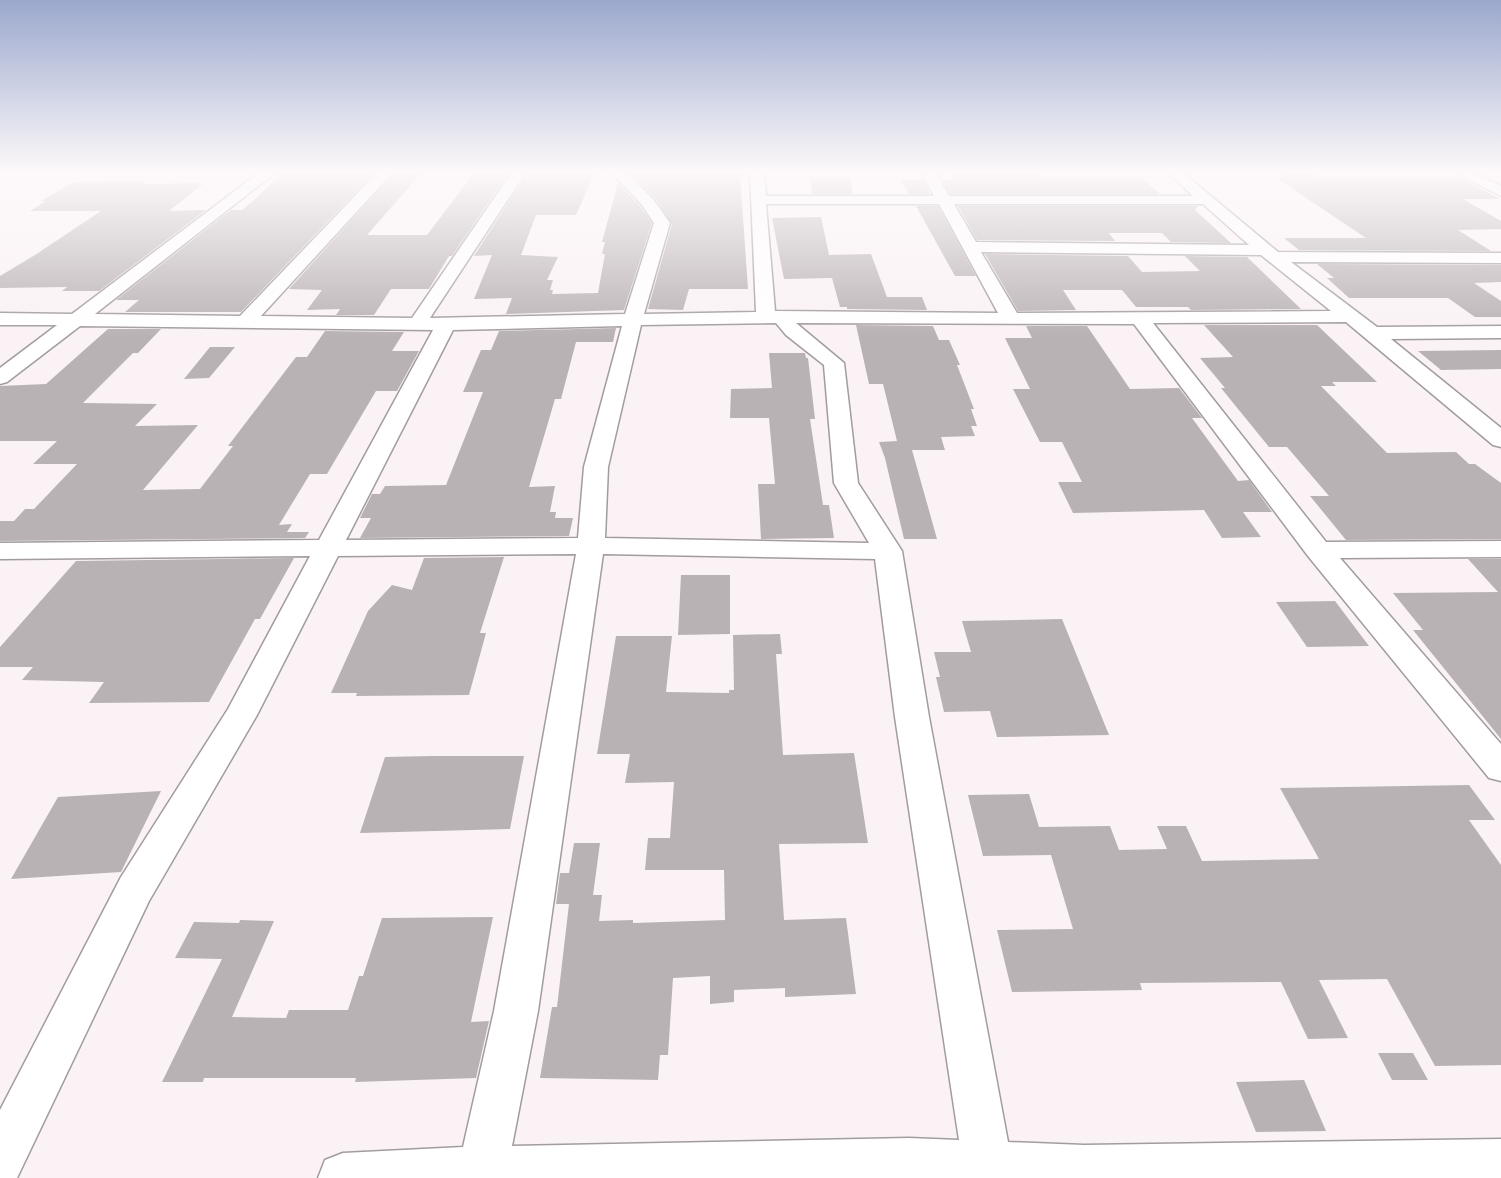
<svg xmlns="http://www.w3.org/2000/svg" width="1501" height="1178" font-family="Poppins,sans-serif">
<rect width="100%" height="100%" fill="#faf2f4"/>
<path fill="#b9b2b4" d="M283,172H375L241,312H125L139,300H116L231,210H242L252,202Z
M395,172H422L367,235H427L475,172H509L452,256H449L429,289H391L374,315H336L340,309L307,310L322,290L289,289Z
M528,172H595L576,215H536L521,255L558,257L547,280H553L550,290H553L552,294L598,293L605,254H602L605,242H602L618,183L640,206L652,223L624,310L506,314L512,298L474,299L492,255L474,256Z
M629,172L740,174L748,289H689L683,310L648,309L672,224L655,198Z
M950,172H1038L1042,177L1143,179L1160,194H1176H950L942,180H953Z
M1277,172H1310L1318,178L1459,177L1500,199H1463L1501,221V229L1458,230L1491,251L1299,250L1284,238H1366L1275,177H1283Z
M810,177H850L853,194H812Z
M901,180H923L930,194H909Z
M146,181L142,184L204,183L169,211L206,210L99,291H62L67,287L0,288V276L35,255L101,211H30L46,201H41L73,182Z
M916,206H938L976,276H955Z
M958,206H1198L1195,210L1231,243L1171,242L1162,233H1109L1115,241L977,240Z
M821,217L829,255L871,254L887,297H922L927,310L847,309V307H840L832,278L784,279L772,218Z
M985,254L1128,256L1142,272L1200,271L1185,256L1247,257L1301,309L1191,310L1188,307H1136L1122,290H1063L1076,310L1018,311Z
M1317,264L1501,265V282L1474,283L1501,301V317H1475L1448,298H1349L1327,278H1334Z
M856,325L933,326L939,340H949L960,365H957L974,409H971L977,426H971L975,436L941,437L945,450H912L937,539H904L885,458L879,442L897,441L883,384H869Z
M1204,325H1317L1377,382H1332L1336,386H1321L1387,453L1456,452L1469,464H1475L1501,483V539L1346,540L1310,496H1329L1287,447H1269L1221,388H1225L1200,358L1233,357Z
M1026,326H1087L1130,389L1179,388L1202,418H1192L1238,481L1249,480L1272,512H1243L1261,537L1222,538L1204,510L1073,513L1058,482H1082L1062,442H1040L1013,389H1030L1005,338H1032Z
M616,328L613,342H576L561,399H555L529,487L555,486L550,512H556L555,518H573L569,536L360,538L371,518H360L372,494H380L385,486L446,485L483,392H463L481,350H491L499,331Z
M108,329H161L138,353H133L83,403L157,404L135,426L198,425L143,490L200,489L233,446H228L296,357H307L325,331L404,332L392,351H419L397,391H376L327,474H310L279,525L292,524L287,532H309L305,538L0,541V521H14L25,509H34L77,464H33L57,441H0V386L46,384Z
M210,347H235L209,378L184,379Z
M1501,350V369L1441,370L1418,351Z
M769,353H805L806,358H808L815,419H810L823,505H829L834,538L761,539L758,484H775L769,418H730L731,389L772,388Z
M504,557L480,633H486L469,695L356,696L357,693H331L368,611L392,585L412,590L424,558Z
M294,558L260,619H255L209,702L89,703L104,682L22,680L33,667H0V647L76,561Z
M1468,559H1501V739L1413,630H1423L1393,593L1498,592Z
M681,575H730V634L678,635Z
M1335,601L1369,646L1307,647L1276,602Z
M1062,619L1109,735L997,737L990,711L944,712L936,677H940L934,652H971L962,621Z
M780,634L782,654H776L783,755L854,753L868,843L779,844L784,920L846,918L856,994L785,997V988L734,990V1002L710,1004V976L673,978L668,1055H660L658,1080L540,1078L552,1007H557L569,904H556L560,873H569L574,843H600L593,895H602L599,921L633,920V923L725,920L724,870H645L648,838H670L674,782L625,783L630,754H597L616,636H672L666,692L729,693V690H734L733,635Z
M432,756H524L510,829L360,833L385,757Z
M1469,785L1495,820H1469L1501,865V1065L1435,1066L1387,979L1319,980L1348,1038L1308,1039L1281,982L1140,983L1142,990L1012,992L997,930L1073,929L1051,855L983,856L968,795L1029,794L1039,827L1110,826L1119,850L1167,849L1157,826H1186L1202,861L1319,859L1280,788Z
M161,791L121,872L11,879L58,797Z
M493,917L471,1022L489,1021L476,1078L355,1082L356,1078H204L203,1082H162L222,959L175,958L194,922L239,923L240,920L274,921L232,1017L286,1018L289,1010H348L359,976H363L382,918Z
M1378,1053H1413L1428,1080H1392Z
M1304,1080L1326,1131L1256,1132L1236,1082Z"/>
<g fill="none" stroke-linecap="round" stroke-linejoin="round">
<g stroke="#a29c9d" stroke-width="3">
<path id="minor" d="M260,172H276L95,314L240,316L378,172H393L261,316L412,318L512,172H526L430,318L625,314L654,223L642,205L611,172H626L653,199L670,223L644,314L756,312L750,172H764L766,196H934L921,172H935L949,196H1193L1167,172H1182L1278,252L1501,253V263L1291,262L1377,327L1501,326V338L1391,339L1501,428V447L1493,445L1346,322L1153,323L1326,542L1501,541V557L1340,558L1501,744V781L1489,778L1308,556L1134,324L796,323L844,363L858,483L902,551L929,717L1008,1142L1084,1145L1501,1139V1178H318L325,1160L343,1153L463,1147L494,1011L576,554L338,556L257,715L149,901L17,1178H0V1110L121,877L228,709L310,556L0,559V543L319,540L433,330L80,326L7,382L0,384V368L57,325H0V313L72,314ZM766,204H939L998,313L775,311ZM954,204H1203L1249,245L976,242ZM981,252L1261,255L1331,311L1017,313ZM776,323L786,335L824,365L834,483L869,543L605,538L608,467L641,325ZM622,326L584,467L578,538L346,540L453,330ZM603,554L875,559L895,717L959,1140L909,1138L512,1146L538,1011Z
M1454,172H1472L1501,186V196Z"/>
</g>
<use href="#minor" fill="#fff" fill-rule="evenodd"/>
</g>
<linearGradient id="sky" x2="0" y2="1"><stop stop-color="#9ba8cd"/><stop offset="0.51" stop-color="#fdf9fa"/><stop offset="1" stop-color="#fdf9fa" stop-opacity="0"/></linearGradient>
<rect width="1501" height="337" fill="url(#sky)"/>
</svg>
